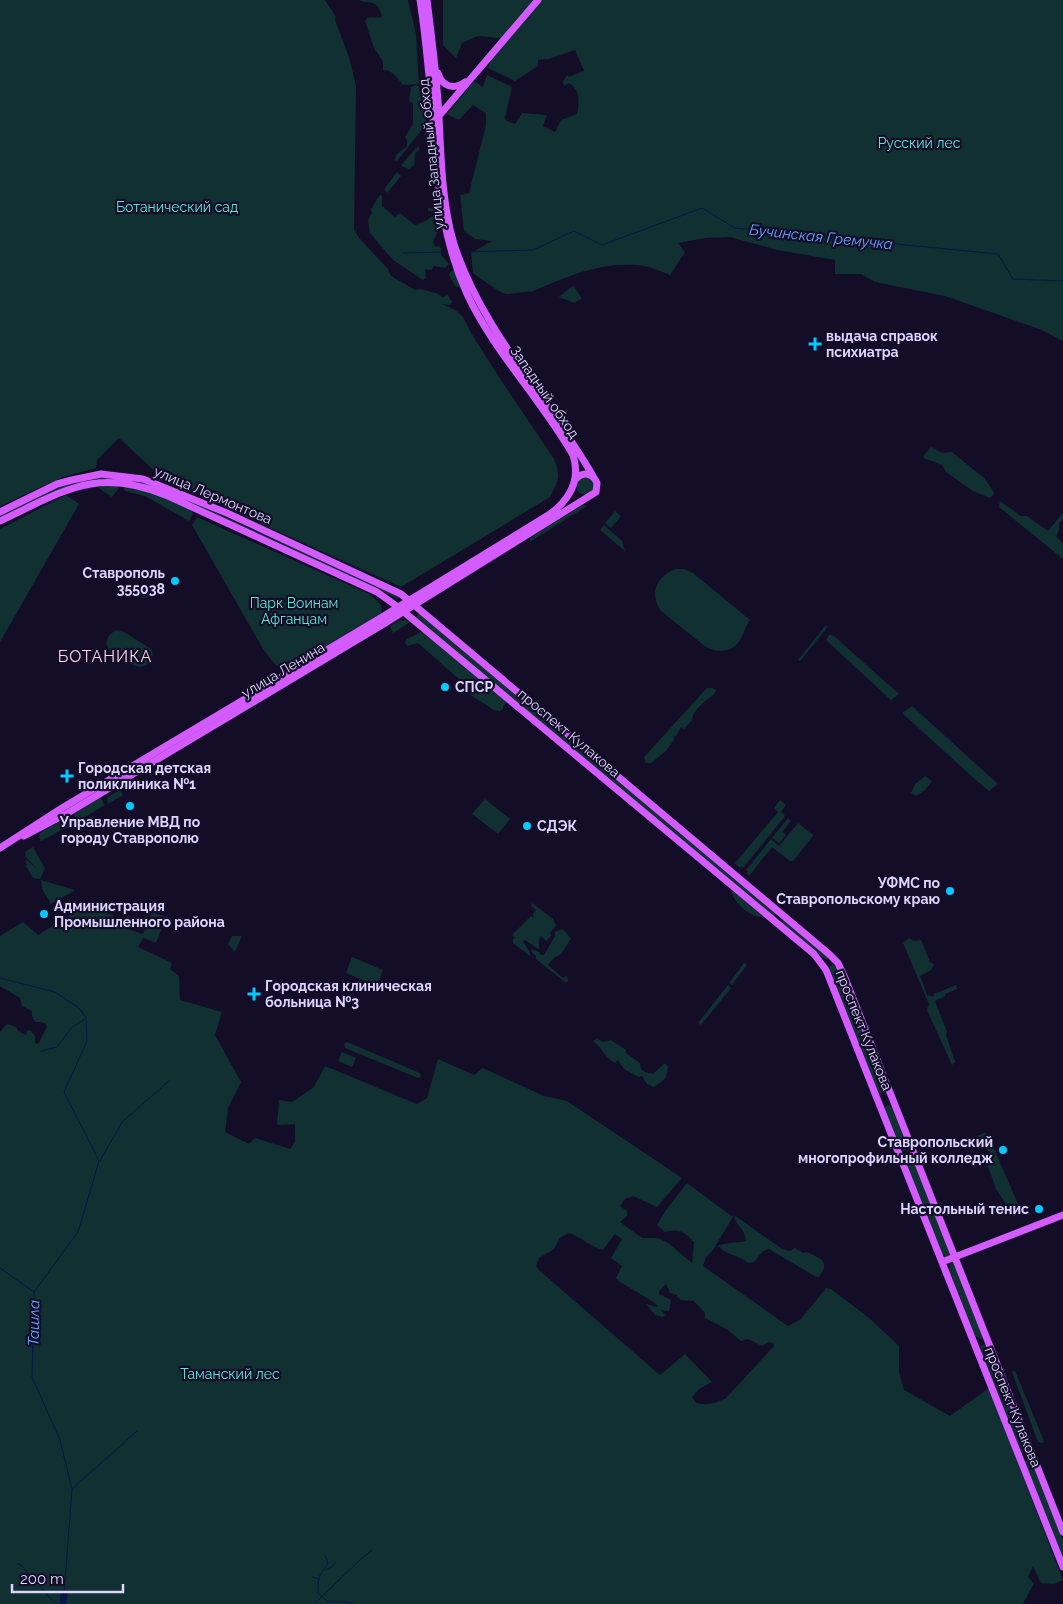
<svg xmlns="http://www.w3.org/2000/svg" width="1063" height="1604" font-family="Raleway,sans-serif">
<rect width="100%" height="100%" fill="#140d28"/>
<path fill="#103032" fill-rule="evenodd" d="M0,0H325L336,17L335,20L349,57L356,86L354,230L360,239L388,269L391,276L415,290L421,289L436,293L443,297L448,295L452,302L450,305L442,304L455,310L463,317L471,333L499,377L554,459C561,476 559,480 550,497L401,587L266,526L160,476L119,438L97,460L96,468L63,477L0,506Z
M359,0H408L416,34L419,84L403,85C397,78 393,70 383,70V62L377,52L375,51L365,21L367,18C372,16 375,19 382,17C380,7 375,0 364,2Z
M443,0H1063V341L1042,330L945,296L875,282L861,274H835V260L777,250L730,237L705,238L678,243L685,252L670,275C660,271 647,265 636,265C596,263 567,277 531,292C523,291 516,294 507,294C501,294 479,277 473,273L471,253L492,241L475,239L464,231L460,195L469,193L486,125V113L473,105L459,120L447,114L474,81L483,87L487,75L512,87L505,118L507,121L515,124L522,113L547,115L543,126L555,132L561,120L577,114C579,101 581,91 569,83L564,86L563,82L567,75L569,77L584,71L575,50L549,59L538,60V66L515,81L488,68L500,38L478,36L462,43L456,58L443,45Z
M416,85L419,86L427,123L397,161L395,160L396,155L407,146V141L405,137L413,124V103L409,101L411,87Z
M418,146L420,150C412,152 416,159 414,165L409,169L402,166V164Z
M397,172L401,176L387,193L385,190L386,187Z
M380,195L382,196V206L395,217L400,213L415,225L426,221L435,214V212L428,211V208L435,209L440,227L433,242L435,247L439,246L441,249V255L449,264L445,268L434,266L431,270L425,269L426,278L423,280L393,260L370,233L368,220L372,213L371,209Z
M455,269L463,289L455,286L449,275L451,271Z
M572,286L574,287L582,298L575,303L559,297Z
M931,447L942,453L952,452L984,478L994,492L993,495L990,498L973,491L946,472L942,465L924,458L923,456Z
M102,477L142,481L170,491L277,541L276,543L142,484L128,481L102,479L73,484L44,496L0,517V515L58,487L72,482Z
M576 486a9 9 0 1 1 18 0a9 9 0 1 1-18 0Z
M102,486H116L119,488L112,497L97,487L78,491L88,487Z
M125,487C149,489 170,500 191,510L193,514L189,521L145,496L125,491L123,488Z
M66,495L79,504L0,642V529Z
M1000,501L1021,516H1027L1048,531L1063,513V519L1059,523V530L1056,537L1063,543V559L999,507Z
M583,505L587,506L530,542V539L534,535Z
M615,511L621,516L611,528L605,523Z
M197,517L369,594C376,600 383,604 382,613L283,671L274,663L263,649L192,525Z
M604,525L622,541L625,551L600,530Z
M281,542L400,597L398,599L280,544Z
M675,569H684L693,573L750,620C745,626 745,632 741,638C734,653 718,653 706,647L661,611C649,594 656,577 675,569Z
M418,614H420L775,912L774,917H772L416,618Z
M401,620L412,621L393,633L390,626Z
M825,626H827L826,629L800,661L798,660Z
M116,630L124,632L151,649C153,653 153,656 151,660C142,677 118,657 108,648C104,641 109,634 116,630Z
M423,631L508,701L503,706V709L500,711L494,710L472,696L465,689L460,680L418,643L407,646L405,642L407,639Z
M830,634L835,637L899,694L891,700L826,640Z
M707,688H712L716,690L715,693C707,700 693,709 692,720L684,729L681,727L676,736H674V740L666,751L651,763H646L644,757Z
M912,706L998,784L989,791L977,781L902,713Z
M925,776L932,781L925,790L916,796L911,793L915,784Z
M120,790L123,795L108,804L107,798Z
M100,797L105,805L78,821L73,813Z
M485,799L510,819L498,834L472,814Z
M780,800L786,805L781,812L785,816L743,868L741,866L740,868L735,863L778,812L774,808Z
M788,818L791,821L782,832L786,835L779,843L772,838Z
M63,820L67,827L41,841L39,837L40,833Z
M798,823L813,835V836L793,861H790L772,847L749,876L747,873L748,872L746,870L771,839L779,846Z
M33,847L45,868L40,879L33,878L26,866L27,864L25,861L27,860L38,870L25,856L26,855L25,852Z
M41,880L75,890L51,904L42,889Z
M731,889L764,917C753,920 731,901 731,889Z
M532,903L553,919L556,925L550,933L551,936L546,941L541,936L539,939V948L538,949L525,940L523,942L530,952V956L513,943V939L515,938L512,935L531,916L534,918L533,914L536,910L531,906Z
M83,907L113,915L115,925L143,934L152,912L166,917L156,943L143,938L138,947L172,963L170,969L179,976L180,1000L222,1012L215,1035L241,1082L228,1108L225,1132L249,1144L255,1138L290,1149L295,1142V1124L277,1125L279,1100L292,1102L314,1087L325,1066L417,1104L427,1098L438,1059L474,1075L483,1068L544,1096L567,1101L682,1178L657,1207L633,1196L625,1199L620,1206L627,1211V1216L620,1222L642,1238H658L668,1243L692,1263L694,1242C684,1232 680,1228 665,1232L657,1225L666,1210L687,1183L733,1217L713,1250L706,1257L703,1266L788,1326L801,1319L826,1288L831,1289L868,1317L899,1346V1372L904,1390L950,1416L989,1388L1063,1580L1054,1584L1041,1583L1033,1566L1028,1577L1034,1583L1023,1604H0V1032L7,1024L16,1027L18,1031L26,1035L27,1030L31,1031L35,1036V1043L38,1044L47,1027L46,1024L41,1022H35L32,1016V1011L22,1006L20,998L0,986V936L23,922L38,935ZM569,1233C581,1237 591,1247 603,1250L615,1234L622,1239L611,1258L622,1266L616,1278L620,1282L655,1303L658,1306L656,1307L646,1304L655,1315L663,1317L665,1315L661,1310L669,1311L671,1300L659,1294V1291L666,1284L670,1293L677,1295V1297L681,1300L694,1301L705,1313V1318L728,1330L741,1341L748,1339L762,1346L769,1342L774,1344V1346L726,1398C716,1403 708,1406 696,1403L692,1397L699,1389L712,1382L685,1354L660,1375L540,1271L536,1266L539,1258L554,1249L560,1238Z
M783,920H785L828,957V959H825L782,924Z
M563,929L571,939L561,954L554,958L548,965L563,978L567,976L568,980L566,983L536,959V956L532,952L531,949L539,952L541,955H544L555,936V932Z
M232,936H242L235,952L228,944Z
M909,938L914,941L921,940L930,962L934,964L931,970L920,976L927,995L933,997L934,994L956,985L957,989L945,994V996L935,1001L947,1032L946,1035L955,1062L952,1065L927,1010L929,1004L903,943Z
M352,957L383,970L377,986L346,973Z
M744,963L747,965L732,985L729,983Z
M832,964L837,967L886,1090L884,1093H880L876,1088L829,971L830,967Z
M728,985L731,988L701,1025L698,1023Z
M597,1039L603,1042L611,1040L626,1050V1053L640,1063L641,1069L645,1072L653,1074L664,1064H666L668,1066C667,1081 664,1079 654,1087L647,1084L642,1076L639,1077L624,1069L618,1060L615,1063C603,1056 604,1049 593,1041Z
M347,1042L420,1073L421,1077L418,1078L345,1048L344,1044Z
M342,1052L356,1058L352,1067L338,1061Z
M888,1105L892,1108L907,1146L905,1151L901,1149L885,1111V1107Z
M984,1133H987L1019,1206L1016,1213L1013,1215L996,1189L985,1158L990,1153L988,1150L982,1146L977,1136Z
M911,1162L915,1164L951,1254L946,1257L942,1254L908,1169L909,1164Z
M734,1215L782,1249L790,1251L795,1248L803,1253L807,1252C822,1259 831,1262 818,1278L769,1249L763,1251L754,1262L748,1263C739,1255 726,1255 718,1246C727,1242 736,1243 746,1241C744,1226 736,1227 734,1215Z
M954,1263L983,1336L981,1339L975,1336L949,1269L950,1264Z
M986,1344L1027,1448L1024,1452L1020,1450L981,1351V1346Z
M1014,1370L1015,1371L1044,1441L1043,1443L1038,1442L1012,1372Z
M1028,1457L1032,1459L1063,1540V1559L1025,1462Z"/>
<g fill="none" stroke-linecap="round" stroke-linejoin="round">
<path stroke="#051748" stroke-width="1" d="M464,252L533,250L574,231L602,245L702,208L735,228L998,254L1013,279L1063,281
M403,253L444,252
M0,978L55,992L79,1008L86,1018L87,1041L64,1092L99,1161L78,1232L34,1292L32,1377L60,1440L72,1489L64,1595
M41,1051L57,1047L72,1027L85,1019
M100,1161L122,1122L169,1081
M0,1268L34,1292
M72,1489L137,1431
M325,1556C333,1566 320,1569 319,1579C318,1583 318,1588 318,1593L327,1601L348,1602L353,1604
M18,1564L21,1565L50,1598L58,1604
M325,1570L333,1566L336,1562
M312,1577L319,1579
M314,1604L362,1558L372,1550"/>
<path stroke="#051748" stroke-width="7" d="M63,1604L64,1595"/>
<path stroke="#d35bff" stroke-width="7" d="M427,0C432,39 437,78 439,116C441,158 442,204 454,244C482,331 548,398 593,476
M438,73C442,87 454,90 465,82
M438,117L538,0
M0,512L57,484L72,480L101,474L143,479L227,513L401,594L829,954L838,963L845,978L1063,1532
M0,521C64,491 96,466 168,496L377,592L398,607L814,954L826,970L1063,1567
M24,836L66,814L382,625L596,492L597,483C593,473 583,471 576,479
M0,848L62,808L382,617L550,514C570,499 581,480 573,455C541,399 494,352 467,294C443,241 438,189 434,132C430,88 427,44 420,0
M942,1262L1063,1215"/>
</g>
<g fill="#00caff" stroke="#140d28" stroke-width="2">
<path d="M812.5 336.5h5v5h5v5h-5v5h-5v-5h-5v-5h5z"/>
<circle cx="175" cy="581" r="5"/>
<circle cx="445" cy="687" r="5"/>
<path d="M64.5 768.5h5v5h5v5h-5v5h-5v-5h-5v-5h5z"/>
<circle cx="130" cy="806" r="5"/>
<circle cx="527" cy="826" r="5"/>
<circle cx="950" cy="891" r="5"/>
<circle cx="44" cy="914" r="5"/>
<path d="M251.5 986.5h5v5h5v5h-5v5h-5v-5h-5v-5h5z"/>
<circle cx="1003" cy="1150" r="5"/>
<circle cx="1039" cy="1209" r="5"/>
</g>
<g text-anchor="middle" stroke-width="4.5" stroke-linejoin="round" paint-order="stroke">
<g font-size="14" fill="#54ead5" stroke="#140d28">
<text x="919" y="148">Русский лес</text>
<text x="177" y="212">Ботанический сад</text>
<text x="294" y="608">Парк Воинам<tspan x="294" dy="16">Афганцам</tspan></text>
<text x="230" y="1379">Таманский лес</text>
</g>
<g font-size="14" fill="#ddd4ff" stroke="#140d28">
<text transform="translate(431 154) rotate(-96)" y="5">улица Западный обход</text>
<text transform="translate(545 392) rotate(55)" y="5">Западный обход</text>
<text transform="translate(213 495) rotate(23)" y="5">улица Лермонтова</text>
<text transform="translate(283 670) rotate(-31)" y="5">улица Ленина</text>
<text transform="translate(569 733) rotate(40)" y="5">проспект Кулакова</text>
<text transform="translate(864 1030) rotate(68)" y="5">проспект Кулакова</text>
<text transform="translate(1013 1407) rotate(68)" y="5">проспект Кулакова</text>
</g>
<g font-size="14" font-weight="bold" fill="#ddd4ff" stroke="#140d28" text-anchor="start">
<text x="826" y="341">выдача справок<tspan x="826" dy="16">психиатра</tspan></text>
<text x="165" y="578" text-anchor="end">Ставрополь<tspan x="165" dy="16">355038</tspan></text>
<text x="455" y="692">СПСР</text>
<text x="78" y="773">Городская детская<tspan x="78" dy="16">поликлиника №1</tspan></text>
<text x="130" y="827" text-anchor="middle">Управление МВД по<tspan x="130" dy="16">городу Ставрополю</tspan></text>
<text x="537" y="831">СДЭК</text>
<text x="940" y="888" text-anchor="end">УФМС по<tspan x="940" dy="16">Ставропольскому краю</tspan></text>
<text x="54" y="911">Администрация<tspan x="54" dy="16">Промышленного района</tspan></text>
<text x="265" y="991">Городская клиническая<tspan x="265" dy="16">больница №3</tspan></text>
<text x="993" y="1147" text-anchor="end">Ставропольский<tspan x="993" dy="16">многопрофильный колледж</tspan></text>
<text x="1029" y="1214" text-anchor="end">Настольный тенис</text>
</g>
<g font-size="15" font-style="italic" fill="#62a5ff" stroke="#140d28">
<text transform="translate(821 237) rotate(6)" y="5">Бучинская Гремучка</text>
<text transform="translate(34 1323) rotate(-89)" y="5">Ташла</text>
</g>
<g font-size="16" letter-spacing="1" fill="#ffd6ec" stroke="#140d28">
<text x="105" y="662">БОТАНИКА</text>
</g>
</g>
<path d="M12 1584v8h111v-8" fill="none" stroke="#ddd4ff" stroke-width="2.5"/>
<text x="20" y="1584" font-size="15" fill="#ddd4ff" stroke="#140d28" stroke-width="4" paint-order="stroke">200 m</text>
</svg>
